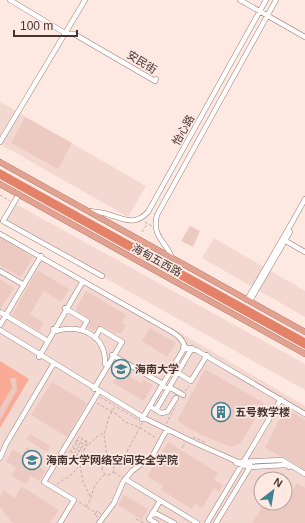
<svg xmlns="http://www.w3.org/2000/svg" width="305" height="523" font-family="Arial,'Noto Sans SC',sans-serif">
<rect width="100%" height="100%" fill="#fee8e2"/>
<path fill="#f3d8d1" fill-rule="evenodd" d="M0,102L146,186L128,217L0,144Z
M14,203L305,364V390L3,221Z
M0,232L179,332L305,406V523H0ZM261,479H285V503H261Z
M214,238L305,291V317L202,258Z"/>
<path fill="#faab96" d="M0,361L29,379L0,428Z"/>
<path fill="#e38269" d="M0,169L305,338V349L0,179Z"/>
<path fill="#edcac1" d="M25,117L72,143L58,169L11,143Z
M190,226L200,231L193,247L181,241Z
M0,238L33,257L21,277L0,266Z
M37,270L69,289L61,302L44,291L30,314L44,323L39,331L12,315Z
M0,279L14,288L1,308H0Z
M86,291L126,315L122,323L126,325L122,333H114L100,325L98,326L94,331L88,328L91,320L77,311L76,308Z
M150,328L176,343L167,357L142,341Z
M122,367L132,372L130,377L141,383L143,380L153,385L144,401L113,383Z
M205,369L264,403L241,443L232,447L199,434L177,421Z
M10,378H16L17,390L0,420V408L12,388Z
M52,382L87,403L67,437L31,415Z
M285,408L305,420V470L284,457L280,456L265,448Z
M30,434L50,446L47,452L26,439Z
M168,442L218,473L214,480L223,485L219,492L214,488L202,508L195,503L192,509L161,490L163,486L147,476Z
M27,447L43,458L38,466L46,471L39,481L31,476L26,484L11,476L16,468L6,461L13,449L22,455Z
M297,483L305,488V523H252L265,503H285V485L293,490Z
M21,486L59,510L50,523H14L11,521L0,507V497L4,490L15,498Z
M124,495L148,509L142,520L118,505Z"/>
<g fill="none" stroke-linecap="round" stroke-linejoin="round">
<g stroke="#9c7c74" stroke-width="5.5">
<path id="minor" d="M10,0L65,33L74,34L155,81L156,79
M240,0L305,37
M0,142L85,0
M19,194L3,221L102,276
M90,211C95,212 99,212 103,213C121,217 133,228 148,212L266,0
M0,234L167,329C175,333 183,338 185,347L142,419
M284,240L305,252
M172,258C167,242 151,237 157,215L276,0
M0,271L24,285
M247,300L294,219L305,199
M250,301L290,232
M65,308L87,321L82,330
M0,312L48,341
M0,325L41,256
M53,329L56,331C81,324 106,335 105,364L108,366
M0,330L146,419L195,443L238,462L282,460L305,474
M183,347L196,350L305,414
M112,355L163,384L164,387L168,389L171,388L183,395
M39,357L83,281
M175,371L191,381L207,355
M94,389L122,342L100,329L95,338
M153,408L161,413L167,412L176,398
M156,410L192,348
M0,458L6,444L54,363
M236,463L250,467L286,465L289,467
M125,479L197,523
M153,512L174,523
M60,523L74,500L44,482L99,391
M99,523L114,503L123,482L132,471L153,455L167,429
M156,523L149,519L160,501
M207,523L281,399
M216,523L250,467V465"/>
</g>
<g stroke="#9e5440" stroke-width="6">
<path id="major" d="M0,162L305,332
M0,184L305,354"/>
</g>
<path stroke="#c0ada7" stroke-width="1" stroke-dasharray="3 2" stroke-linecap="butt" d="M0,195L10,201
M145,222L152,226
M142,232L147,224
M185,391L189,386
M100,397L137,419
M97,403L118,415L125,422L139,427L154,437L156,435
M166,424L176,406
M193,437L206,443
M76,440L87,446L98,436L104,433
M75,444L84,450
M73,448L82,453
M182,448L185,443
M70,452L79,437
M71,452L81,458
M74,454L82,439
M63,461L75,458L86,441
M108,463L104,435L109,417L115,406
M102 469a6 6 0 1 1 12 0a6 6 0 1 1-12 0Z
M80,465L83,482L90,496
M114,466L122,461L142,423
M114,472L121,477
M57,484L71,475L78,467L82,455L88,442L78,436
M79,502L96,513L97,511L101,514
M86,507L90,500L95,485L105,474
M96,513L94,515L98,517
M136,519L144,523"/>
<use href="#minor" stroke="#fff" stroke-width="4.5"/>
<use href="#major" stroke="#e2a291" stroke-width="5.5"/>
</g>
<defs>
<g id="university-ring" transform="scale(1)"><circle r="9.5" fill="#fee8e2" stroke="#3f8292" stroke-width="1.5"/><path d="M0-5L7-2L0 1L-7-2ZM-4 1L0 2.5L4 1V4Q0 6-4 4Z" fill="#3f8292"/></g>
<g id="building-ring" transform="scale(1)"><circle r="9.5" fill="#fee8e2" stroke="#3f8292" stroke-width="1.5"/><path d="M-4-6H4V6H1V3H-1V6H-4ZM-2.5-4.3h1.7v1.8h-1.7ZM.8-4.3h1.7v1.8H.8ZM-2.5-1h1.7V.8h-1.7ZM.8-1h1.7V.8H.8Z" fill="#3f8292"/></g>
</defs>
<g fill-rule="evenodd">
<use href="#university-ring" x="121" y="369"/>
<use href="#building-ring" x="221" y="412"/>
<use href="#university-ring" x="32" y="460"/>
</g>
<g text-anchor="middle" stroke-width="3.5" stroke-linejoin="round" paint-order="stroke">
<g font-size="11" fill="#433632" stroke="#fee8e2">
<text transform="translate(142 62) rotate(32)" y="4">安民街</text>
<text transform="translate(183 130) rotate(-61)" y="4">怡心路</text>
<text transform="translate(157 260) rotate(29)" y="4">海甸五西路</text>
</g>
<g font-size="11" font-weight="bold" fill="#433632" stroke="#fee8e2" text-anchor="start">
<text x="135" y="373">海南大学</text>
<text x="235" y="416">五号教学楼</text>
<text x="46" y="464">海南大学网络空间安全学院</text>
</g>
</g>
<g transform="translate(273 491) rotate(31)"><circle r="19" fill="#fee8e2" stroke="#b3a19c"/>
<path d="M0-3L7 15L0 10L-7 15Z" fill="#3f8292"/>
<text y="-6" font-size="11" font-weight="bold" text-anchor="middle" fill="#433632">N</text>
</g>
<path d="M14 30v6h63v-6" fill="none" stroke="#433632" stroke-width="2"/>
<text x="20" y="30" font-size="12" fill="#433632" stroke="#fee8e2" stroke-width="3" paint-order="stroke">100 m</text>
</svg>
